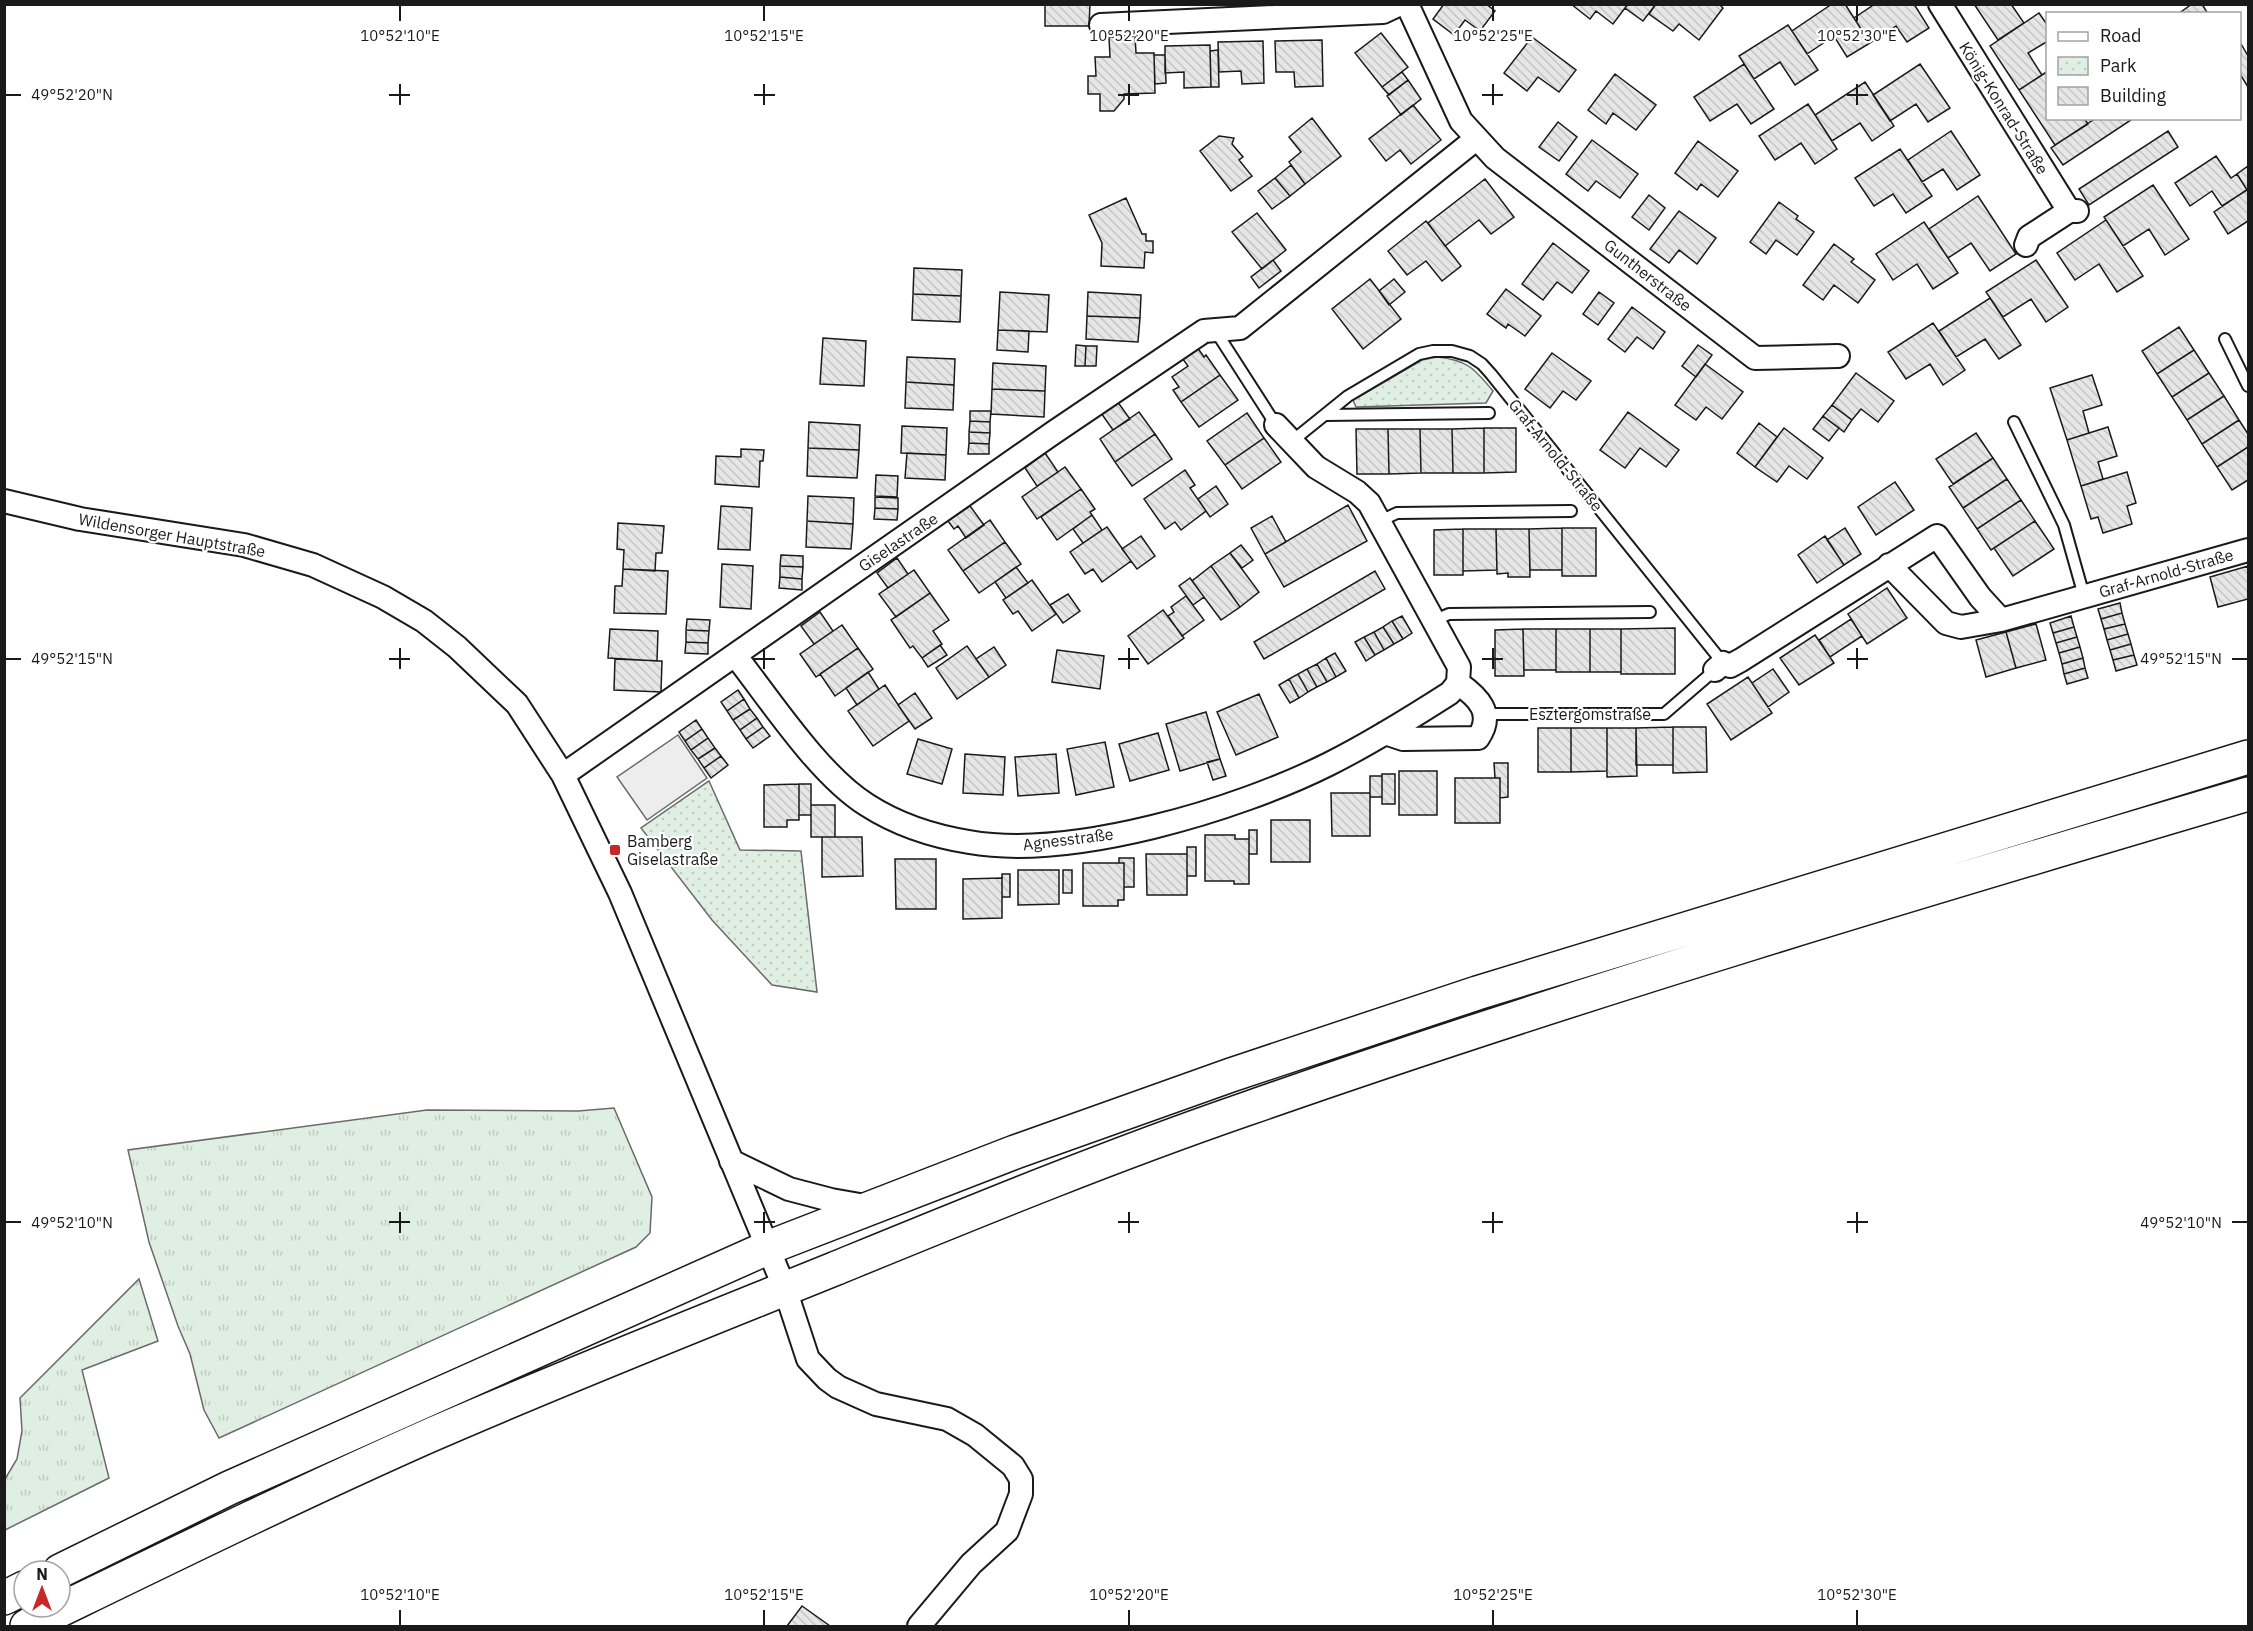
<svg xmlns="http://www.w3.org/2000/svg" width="2253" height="1631" font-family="'IBM Plex Sans',sans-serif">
<defs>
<pattern id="grass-tufts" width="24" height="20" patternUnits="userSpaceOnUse" patternTransform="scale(1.5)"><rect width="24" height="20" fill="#e0efe3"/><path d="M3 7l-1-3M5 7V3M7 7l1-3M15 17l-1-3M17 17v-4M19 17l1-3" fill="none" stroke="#c0ccc2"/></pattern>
<pattern id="park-dots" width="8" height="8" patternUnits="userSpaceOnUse" patternTransform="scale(1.5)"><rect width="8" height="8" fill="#e0efe3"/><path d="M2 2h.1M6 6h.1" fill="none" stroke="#c0ccc2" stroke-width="1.8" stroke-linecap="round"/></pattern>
<pattern id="building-back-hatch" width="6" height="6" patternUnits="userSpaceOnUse" patternTransform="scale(1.5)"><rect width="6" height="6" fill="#e6e6e6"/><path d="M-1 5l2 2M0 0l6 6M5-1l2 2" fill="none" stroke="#c5c5c5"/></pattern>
</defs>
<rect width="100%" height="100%" fill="#fff"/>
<path fill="url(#grass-tufts)" stroke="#6a6a6a" stroke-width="1.5" d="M614,1108L652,1197L650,1233L636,1247L219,1438L204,1410L190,1354L178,1326L149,1242L128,1150L427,1110L578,1111Z
M139,1279L158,1341L82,1370L109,1478L5,1530V1479L17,1459L22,1431L20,1398Z"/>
<path fill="url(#park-dots)" stroke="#6a6a6a" stroke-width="1.5" d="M1437,357C1467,360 1474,368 1493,391L1486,403L1356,407L1353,400L1422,360Z
M709,781L740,850L801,851L817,992L772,985L712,920L641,828Z"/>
<path fill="#ededed" stroke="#6a6a6a" stroke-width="1.5" d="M678,735L707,778L647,820L617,777Z"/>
<path fill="url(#building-back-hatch)" stroke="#1a1a1a" stroke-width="1.5" d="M1045,4H1090L1089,26H1045Z
M1444,4H1486L1495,11L1480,31L1465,20L1454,35L1433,19Z
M1571,4H1628L1613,24L1596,11L1590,19Z
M1628,4H1656L1643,21L1625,8Z
M1656,4H1719L1723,8L1699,40L1679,24L1673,31L1649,14Z
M1832,4H1845L1870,43L1847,57L1834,36L1807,54L1792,31Z
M1875,4H1914L1929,28L1907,42L1896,26L1870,43L1854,18Z
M1974,4H2011L2024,23L1998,40Z
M2192,4H2202L2208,14H2178Z
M2039,13L2048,26V41L2028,53L2042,75L2019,90L1990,46Z
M1788,25L1818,70L1795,85L1780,62L1754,79L1739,56Z
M1381,33L1408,67L1382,87L1355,53Z
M1135,36L1136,53H1154L1155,93L1124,94V99L1114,111H1100V94H1088V76H1096L1095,57H1110L1109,37Z
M1532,37L1576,70L1559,92L1538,77L1527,91L1504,73Z
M1322,40L1323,86L1295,87L1294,72H1276L1275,41Z
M1263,41L1264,83L1242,84L1241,71L1219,72L1218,42Z
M2240,42L2248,56V87L2240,74Z
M1210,45L1211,87L1184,88V72L1165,73V46Z
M1218,50L1219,87H1211L1210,51Z
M1154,55H1165L1166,83L1155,84Z
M1744,64L1774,109L1751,124L1737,104L1710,121L1694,97Z
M1920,64L1950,108L1928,122L1916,104L1890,121L1873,95Z
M2048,71V118H2084L2088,124L2055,145L2019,90Z
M1402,72L1408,80L1389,95L1382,87Z
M1615,74L1656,105L1636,130L1613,113L1606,124L1588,110Z
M1408,80L1421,99L1401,115L1387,96Z
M1865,82L1894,126L1872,141L1860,123L1832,141L1815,115Z
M1808,104L1837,149L1815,164L1801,143L1775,160L1759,136Z
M1413,105L1441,140L1411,164L1400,150L1386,161L1369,139Z
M1312,118L1341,156L1305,184L1289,162L1301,152L1289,137Z
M2096,118H2134L2063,165L2051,148Z
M1558,122L1577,137L1559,161L1539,147Z
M1951,131L1980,175L1957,190L1943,169L1922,182L1908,160Z
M2168,131L2178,147L2089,205L2079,189Z
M1219,136L1234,138L1232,144L1243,157L1239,160L1252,176L1231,191L1200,151Z
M1592,140L1638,174L1620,198L1596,181L1588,191L1566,174Z
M1698,141L1738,171L1718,197L1701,184L1697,190L1675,173Z
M1900,149L1932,196L1906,213L1893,194L1874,206L1855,178Z
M2216,156L2231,178L2237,174L2247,190L2222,206L2212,191L2190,206L2175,183Z
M1291,165L1305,184L1290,196L1275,178Z
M2248,166V189L2247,190L2237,174Z
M1275,178L1290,196L1272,209L1258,191Z
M1485,179L1514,217L1491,234L1479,220L1445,246L1428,223Z
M2153,185L2189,239L2165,255L2149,229L2123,246L2104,217Z
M2248,189V221L2228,234L2214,212Z
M1649,195L1665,208L1649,230L1632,217Z
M1978,196L2016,254L1990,271L1971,243L1948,258L1929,229Z
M1126,198L1142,234H1146V241H1153V253L1145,252L1144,268L1101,266L1102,243L1089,215Z
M1779,202L1798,216L1796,219L1814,232L1797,255L1776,240L1766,254L1750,242Z
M1679,211L1716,238L1697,264L1679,250L1669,263L1650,249Z
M1257,213L1286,250L1262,269L1232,232Z
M2106,220L2143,276L2117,292L2099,264L2075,280L2057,253Z
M1426,221L1461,266L1442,281L1426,261L1407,275L1388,251Z
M1924,222L1958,273L1933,289L1917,264L1893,280L1876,254Z
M1553,243L1589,271L1572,293L1557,282L1543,300L1522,284Z
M1834,244L1854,259L1851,262L1875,280L1858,303L1834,285L1823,300L1803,285Z
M1273,260L1281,271L1259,288L1251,277Z
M2036,260L2068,307L2046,322L2031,299L2003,317L1986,292Z
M914,268L962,270L961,296L913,294Z
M1370,279L1401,319L1363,349L1332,309Z
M1394,279L1405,292L1389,305L1379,291Z
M1506,289L1541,316L1525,336L1508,324L1506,328L1487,314Z
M1000,292L1049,295L1047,332L998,330Z
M1088,292L1141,295L1140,318L1087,316Z
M1599,292L1614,303L1598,325L1583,314Z
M913,294L961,296L960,322L912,320Z
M1990,298L2021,345L1999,359L1985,339L1956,357L1939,331Z
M1632,307L1665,332L1653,349L1637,337L1625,352L1608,339Z
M1087,316L1140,318L1138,342L1086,339Z
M1933,323L1965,370L1943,385L1930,364L1906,379L1888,352Z
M2179,327L2194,350L2157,374L2142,351Z
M998,330L1029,331L1028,352L997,350Z
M823,338L866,341L864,386L820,384Z
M1076,345L1086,346L1085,366H1075Z
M1698,345L1712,355L1696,377L1682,366Z
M1086,346H1097L1096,366H1085Z
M1197,347L1204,357L1206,355L1220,375L1181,402L1173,390L1179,387L1172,377L1188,366L1182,358Z
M2194,350L2209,373L2172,397L2157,374Z
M1552,353L1591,381L1576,400L1563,391L1550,408L1525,389Z
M907,357L955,359L954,385L906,382Z
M993,363L1046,366L1045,391L992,389Z
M1705,364L1743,392L1722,419L1706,407L1696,420L1675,405Z
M1856,373L1894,401L1878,422L1861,409L1852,420L1832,405Z
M2209,373L2224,396L2187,420L2172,397Z
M1220,375L1238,400L1199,427L1181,402Z
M2092,375L2102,405L2083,411L2089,433L2067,440L2050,388Z
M906,382L954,385L953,410L905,408Z
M992,389L1045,391L1044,417L991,414Z
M2224,396L2239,420L2202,444L2187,420Z
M1117,401L1130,419L1113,430L1101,413Z
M1832,405L1852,420L1844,432L1823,416Z
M970,411H991L990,422L970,421Z
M1139,412L1155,434L1115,462L1100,439Z
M1628,412L1679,450L1666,467L1640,448L1625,468L1600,450Z
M1247,413L1264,438L1225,465L1207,441Z
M1823,416L1839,428L1829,441L1813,429Z
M2239,420L2248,434V447L2217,467L2202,444Z
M970,421L990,422V433L969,432Z
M809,422L860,425L859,450L808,448Z
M1759,423L1777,437L1755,467L1737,453Z
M902,426L947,428L946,455L901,453Z
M2108,427L2117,456L2098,462L2103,479L2081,486L2067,440Z
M1484,428H1516V472L1484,473Z
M1484,428V473H1453L1452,429Z
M1784,428L1823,458L1807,479L1789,466L1777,482L1755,467Z
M1356,429H1388L1389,474H1357Z
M1388,429H1420L1421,473L1389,474Z
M1420,429H1452L1453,473H1421Z
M969,432L990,433L989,444L969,443Z
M1976,433L1993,458L1953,484L1936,459Z
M1155,434L1172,459L1132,486L1115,462Z
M1264,438L1281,462L1242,489L1225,465Z
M969,443L989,444V454H968Z
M2248,447V480L2232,490L2217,467Z
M808,448L859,450L857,478L807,476Z
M741,449L764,450L763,461H760L759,487L715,484L716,456L741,457Z
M907,453L946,455L945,480L905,478Z
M1045,453L1058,472L1037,486L1025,468Z
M1993,458L2007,479L1963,508L1949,487Z
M1065,467L1081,489L1037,519L1022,497Z
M1185,470L1195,485L1190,488L1206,511L1181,530L1175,522L1165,529L1144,499Z
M2127,472L2136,503L2127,506L2132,524L2103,533L2098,517L2091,519L2081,486Z
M876,475L898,476L897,497L875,496Z
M2007,479L2021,500L1977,529L1963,508Z
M1895,482L1914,510L1876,535L1858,507Z
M1216,486L1228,504L1210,517L1198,499Z
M1081,489L1095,509L1090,512L1092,515L1057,540L1041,517Z
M808,496L854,498L853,524L807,521Z
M875,497L898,498V509L875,508Z
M2021,500L2035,521L1991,550L1977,529Z
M1348,505L1367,541L1284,587L1265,554Z
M721,506L752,508L750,550L718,549Z
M970,506L984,525L966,538L958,526L954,529L948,521Z
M875,508L898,509L897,520L874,519Z
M1092,515L1102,530L1083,543L1073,529Z
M1272,516L1286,542L1265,554L1251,528Z
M990,520L1005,542L963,571L948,550Z
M807,521L853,524L851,549L806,547Z
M2035,521L2054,549L2013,576L1994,548Z
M618,523L664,526L662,553H656L655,571L623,569L624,550L617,549Z
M1107,527L1131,561L1102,582L1093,569L1085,574L1070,552Z
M1562,528H1596V576H1562Z
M1562,528V570H1530L1529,529Z
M1845,528L1861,554L1844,565L1827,540Z
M1463,529V575H1434V530Z
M1463,529H1496L1497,570L1463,571Z
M1496,529H1529L1530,577H1508V573L1497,574Z
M1141,536L1155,556L1137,569L1122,549Z
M1825,536L1844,565L1817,583L1798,555Z
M1005,542L1021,564L979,593L963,571Z
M1241,545L1253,560L1242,568L1230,553Z
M1230,553L1259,592L1240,607L1211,566Z
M781,555L803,556V567L780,566Z
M897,558L908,574L888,588L877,573Z
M722,564L753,566L751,609L720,607Z
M780,566L803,567L802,579L780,577Z
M1211,566L1240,607L1221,620L1192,581Z
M2248,566V599L2218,607L2210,577Z
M1016,567L1028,583L1006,598L995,582Z
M623,569L668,571L666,614L614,613L615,586H622Z
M914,570L930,593L896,617L879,594Z
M1375,571L1385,589L1264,659L1254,642Z
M780,577L802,579V590L779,588Z
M1190,578L1204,597L1193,605L1179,586Z
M1032,580L1056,614L1032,631L1018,611L1013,614L1003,600Z
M1887,588L1907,618L1867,644L1848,614Z
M930,593L949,620L933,631L942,644L922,658L913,646L910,648L891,620Z
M1068,594L1080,611L1063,623L1050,605Z
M1186,596L1204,620L1182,636L1168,616L1174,612L1171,607Z
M2120,603L2122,613L2101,619L2098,609Z
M1163,610L1184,638L1148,664L1128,636Z
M820,612L833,631L814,644L801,626Z
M2122,613L2125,624L2104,629L2101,619Z
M1402,616L1412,633L1403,639L1392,621Z
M2071,616L2074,627L2053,633L2050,623Z
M687,619L710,620L709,631L686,630Z
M1851,619L1862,636L1830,657L1819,640Z
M1392,621L1403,639L1394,644L1383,627Z
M2036,624L2046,660L2016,668L2006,632Z
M2125,624L2128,634L2107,640L2104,629Z
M842,625L858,648L816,677L800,654Z
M1383,627L1394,644L1384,650L1374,632Z
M2074,627L2077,637L2056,643L2053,633Z
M1675,628V674H1621V629Z
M610,629L658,631L657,661L608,658Z
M1523,629L1524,676H1495V630Z
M1523,629H1556V670H1524Z
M1556,629H1590V672H1556Z
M1590,629H1621V672H1590Z
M686,630L709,631L708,643L686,642Z
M1374,632L1384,650L1375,655L1364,637Z
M2006,632L2016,668L1986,677L1976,640Z
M2128,634L2131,644L2110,650L2107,640Z
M1815,635L1834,663L1799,685L1780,658Z
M1364,637L1375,655L1366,661L1355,642Z
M2077,637L2080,647L2059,653L2056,643Z
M686,642L708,643V654L685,653Z
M2131,644L2134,655L2113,660L2110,650Z
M940,645L947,655L928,667L922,658Z
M967,646L989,677L957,699L936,668Z
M994,647L1006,665L989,677L976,659Z
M2080,647L2083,658L2062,664L2059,653Z
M858,648L873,669L835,696L820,674Z
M1057,650L1104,656L1100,689L1052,682Z
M1335,653L1346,671L1336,677L1326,658Z
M2134,655L2137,665L2116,671L2113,660Z
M1326,658L1336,677L1327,682L1317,664Z
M2083,658L2085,668L2064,674L2062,664Z
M615,659L662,661L661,692L614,690Z
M1317,664L1327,682L1317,687L1307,669Z
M2085,668L2088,678L2067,684L2064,674Z
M1307,669L1317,687L1308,692L1298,674Z
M1773,669L1789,692L1768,707L1752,683Z
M868,672L879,689L857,705L846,688Z
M1298,674L1308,692L1299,698L1289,679Z
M1748,677L1772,713L1731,740L1707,704Z
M1289,679L1299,698L1290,703L1279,685Z
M885,685L909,721L873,746L848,711Z
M738,690L744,699L727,711L721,702Z
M915,693L932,718L915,729L898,705Z
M1259,694L1278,737L1236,755L1217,712Z
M744,699L750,709L733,720L727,711Z
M750,709L757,718L740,730L733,720Z
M1206,712L1220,759L1180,771L1166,724Z
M757,718L763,727L746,739L740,730Z
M696,720L702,729L685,741L679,732Z
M763,727L770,736L753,748L746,739Z
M1673,727V765H1636V728Z
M1673,727H1706L1707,772L1673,773Z
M1538,728H1571V772H1538Z
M1571,728H1607V771L1571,772Z
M1607,728H1636L1637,776L1607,777Z
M702,729L708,738L691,750L685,741Z
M1158,733L1169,770L1130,781L1119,744Z
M708,738L715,748L698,759L691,750Z
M918,739L952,749L942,784L907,774Z
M1105,742L1114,787L1076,795L1067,749Z
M715,748L721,756L704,768L698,759Z
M965,754L1005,757L1003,795L963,793Z
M1056,754L1059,793L1018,796L1015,757Z
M721,756L728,765L711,778L704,768Z
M1220,759L1226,776L1213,780L1207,762Z
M1494,763H1508V797L1500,798V778H1495Z
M1399,771H1437V815H1399Z
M1382,774H1395V804H1382Z
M1370,776H1382V797H1370Z
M1455,778H1500V823H1455Z
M799,784V820H787V827H764V785Z
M799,784H811V815H799Z
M1331,793H1370V836H1332Z
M811,805H835V837H811Z
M1271,820H1310V862H1271Z
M1249,830H1257V854H1249Z
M1205,835H1235V839H1249V884H1234V881H1205Z
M822,837H862L863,876L822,877Z
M1187,847H1196V876H1187Z
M1146,854H1187V895H1147Z
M1119,858H1134V887H1124V863H1119Z
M895,859H936V909H896Z
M1083,863H1124V900H1118V906H1083Z
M1018,870H1059V904L1018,905Z
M1063,870H1072V893H1063Z
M1002,874H1010V897H1002Z
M1002,878V918L963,919V879Z
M802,1606L830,1626H787Z"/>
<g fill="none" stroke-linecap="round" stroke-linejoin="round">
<g stroke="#1a1a1a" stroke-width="14">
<path id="lane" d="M1215,330L1276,425
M2225,339L2248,386
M1325,415L1489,413
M2014,422L2064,525L2084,596
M1291,442L1348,396L1419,354L1433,351H1452L1470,356L1482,364L1491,374L1723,663
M1380,521L1397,513L1571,511
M1435,620L1449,614L1650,612
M1485,714H1664L1715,670"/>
</g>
<g stroke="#1a1a1a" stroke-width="26">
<path id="street" d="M1407,4L1461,121L1495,158L1755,358L1838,356
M1940,4L2069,211H2077
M1101,25L1383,12L1400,4
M2026,245L2029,237L2069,211
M1276,425L1316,467L1357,492L1369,503L1459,667L1458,683C1478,697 1495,713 1478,738L1403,739L1385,733
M4,501L80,519L244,545L313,565L383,597L424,621L457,647L517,704L563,775L620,893L785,1289L808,1359L827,1379L838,1387L876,1404L947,1419L975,1435L1013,1466L1021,1479V1494L1007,1531L971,1564L919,1626
M1889,565L1946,623L1961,627L2001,620L2248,550
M735,655C771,701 819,775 867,805C898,825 932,836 969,842C1071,860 1237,810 1329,764C1371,743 1411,718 1450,693L1458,683
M1715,670L1723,663L1730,666L1741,660L1937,536L1980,597L2001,620
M563,775L1053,433L1204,331L1240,328L1476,139
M731,1161L789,1189L831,1200L871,1207"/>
</g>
<g stroke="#1a1a1a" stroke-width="36">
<path id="primary" d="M60,1571L229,1488L767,1248L1015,1152L1231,1075L1477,993L2248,757
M4,1598L24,1588
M27,1626C159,1562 291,1497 426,1437C561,1378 698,1324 834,1269C971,1213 1107,1157 1246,1109C1577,993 1913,893 2248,794"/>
</g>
<use href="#lane" stroke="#fff" stroke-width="10"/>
<use href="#street" stroke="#fff" stroke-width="22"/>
<use href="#primary" stroke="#fff" stroke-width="33"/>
</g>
<path fill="none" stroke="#1a1a1a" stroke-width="2" d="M400,6V21M764,6V21M1129,6V21M1493,6V21M1857,6V21M400,84V105M764,84V105M1129,84V105M1493,84V105M1857,84V105M6,95H21M389,95H410M754,95H775M1118,95H1139M1482,95H1503M1847,95H1868M400,648V669M764,648V669M1129,648V669M1493,648V669M1857,648V669M6,659H21M389,659H410M754,659H775M1118,659H1139M1482,659H1503M1847,659H1868M2232,659H2247M400,1212V1233M764,1212V1233M1129,1212V1233M1493,1212V1233M1857,1212V1233M6,1222H21M389,1222H410M754,1222H775M1118,1222H1139M1482,1222H1503M1847,1222H1868M2232,1222H2247M400,1610V1625M764,1610V1625M1129,1610V1625M1493,1610V1625M1857,1610V1625"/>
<rect fill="#c62828" stroke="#fff" stroke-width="2" x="609" y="844" width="12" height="12" rx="3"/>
<g text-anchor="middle" stroke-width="4.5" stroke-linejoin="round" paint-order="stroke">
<g font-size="16" fill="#1a1a1a" stroke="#fff">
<text transform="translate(2004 108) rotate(58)" y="6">König-Konrad-Straße</text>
<text transform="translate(1648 275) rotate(38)" y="6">Guntherstraße</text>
<text transform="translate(1556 455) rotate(51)" y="6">Graf-Arnold-Straße</text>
<text transform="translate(172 535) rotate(10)" y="6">Wildensorger Hauptstraße</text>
<text transform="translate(898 542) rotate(-34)" y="6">Giselastraße</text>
<text transform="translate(2166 573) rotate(-16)" y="6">Graf-Arnold-Straße</text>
<text x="1590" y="720">Esztergomstraße</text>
<text transform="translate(1068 839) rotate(-7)" y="6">Agnesstraße</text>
</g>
<g font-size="16" fill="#1a1a1a" stroke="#fff" text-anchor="start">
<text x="627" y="847">Bamberg<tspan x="627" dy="18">Giselastraße</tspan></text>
</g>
</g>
<g font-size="15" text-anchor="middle" fill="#1a1a1a" stroke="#fff" stroke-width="4.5" stroke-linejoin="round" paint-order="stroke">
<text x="400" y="41">10°52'10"E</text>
<text x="764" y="41">10°52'15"E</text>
<text x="1129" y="41">10°52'20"E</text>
<text x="1493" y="41">10°52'25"E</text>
<text x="1857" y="41">10°52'30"E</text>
<text x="72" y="100">49°52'20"N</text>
<text x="72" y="664">49°52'15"N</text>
<text x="2181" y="664">49°52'15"N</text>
<text x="72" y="1228">49°52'10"N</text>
<text x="2181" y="1228">49°52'10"N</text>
<text x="400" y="1600">10°52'10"E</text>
<text x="764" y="1600">10°52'15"E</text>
<text x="1129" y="1600">10°52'20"E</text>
<text x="1493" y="1600">10°52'25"E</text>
<text x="1857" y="1600">10°52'30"E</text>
</g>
<rect width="2253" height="1631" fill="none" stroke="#1a1a1a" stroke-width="12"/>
<rect x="2046" y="12" width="195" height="108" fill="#ffffff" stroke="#a3a3a3" stroke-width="1.5"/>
<rect x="2058" y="32" width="30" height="9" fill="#ffffff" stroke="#a3a3a3" stroke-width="1.5"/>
<text x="2100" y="42" font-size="18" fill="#1a1a1a">Road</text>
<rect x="2058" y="57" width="30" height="18" fill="url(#park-dots)" stroke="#a3a3a3" stroke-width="1.5"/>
<text x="2100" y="72" font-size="18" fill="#1a1a1a">Park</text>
<rect x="2058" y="87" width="30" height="18" fill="url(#building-back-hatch)" stroke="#a3a3a3" stroke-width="1.5"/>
<text x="2100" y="102" font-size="18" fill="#1a1a1a">Building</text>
<g transform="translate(42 1589)"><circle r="28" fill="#ffffff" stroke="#a3a3a3" stroke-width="1.5"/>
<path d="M0-4.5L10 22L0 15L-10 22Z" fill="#c62828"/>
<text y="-9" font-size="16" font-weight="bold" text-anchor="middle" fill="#1a1a1a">N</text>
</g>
</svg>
